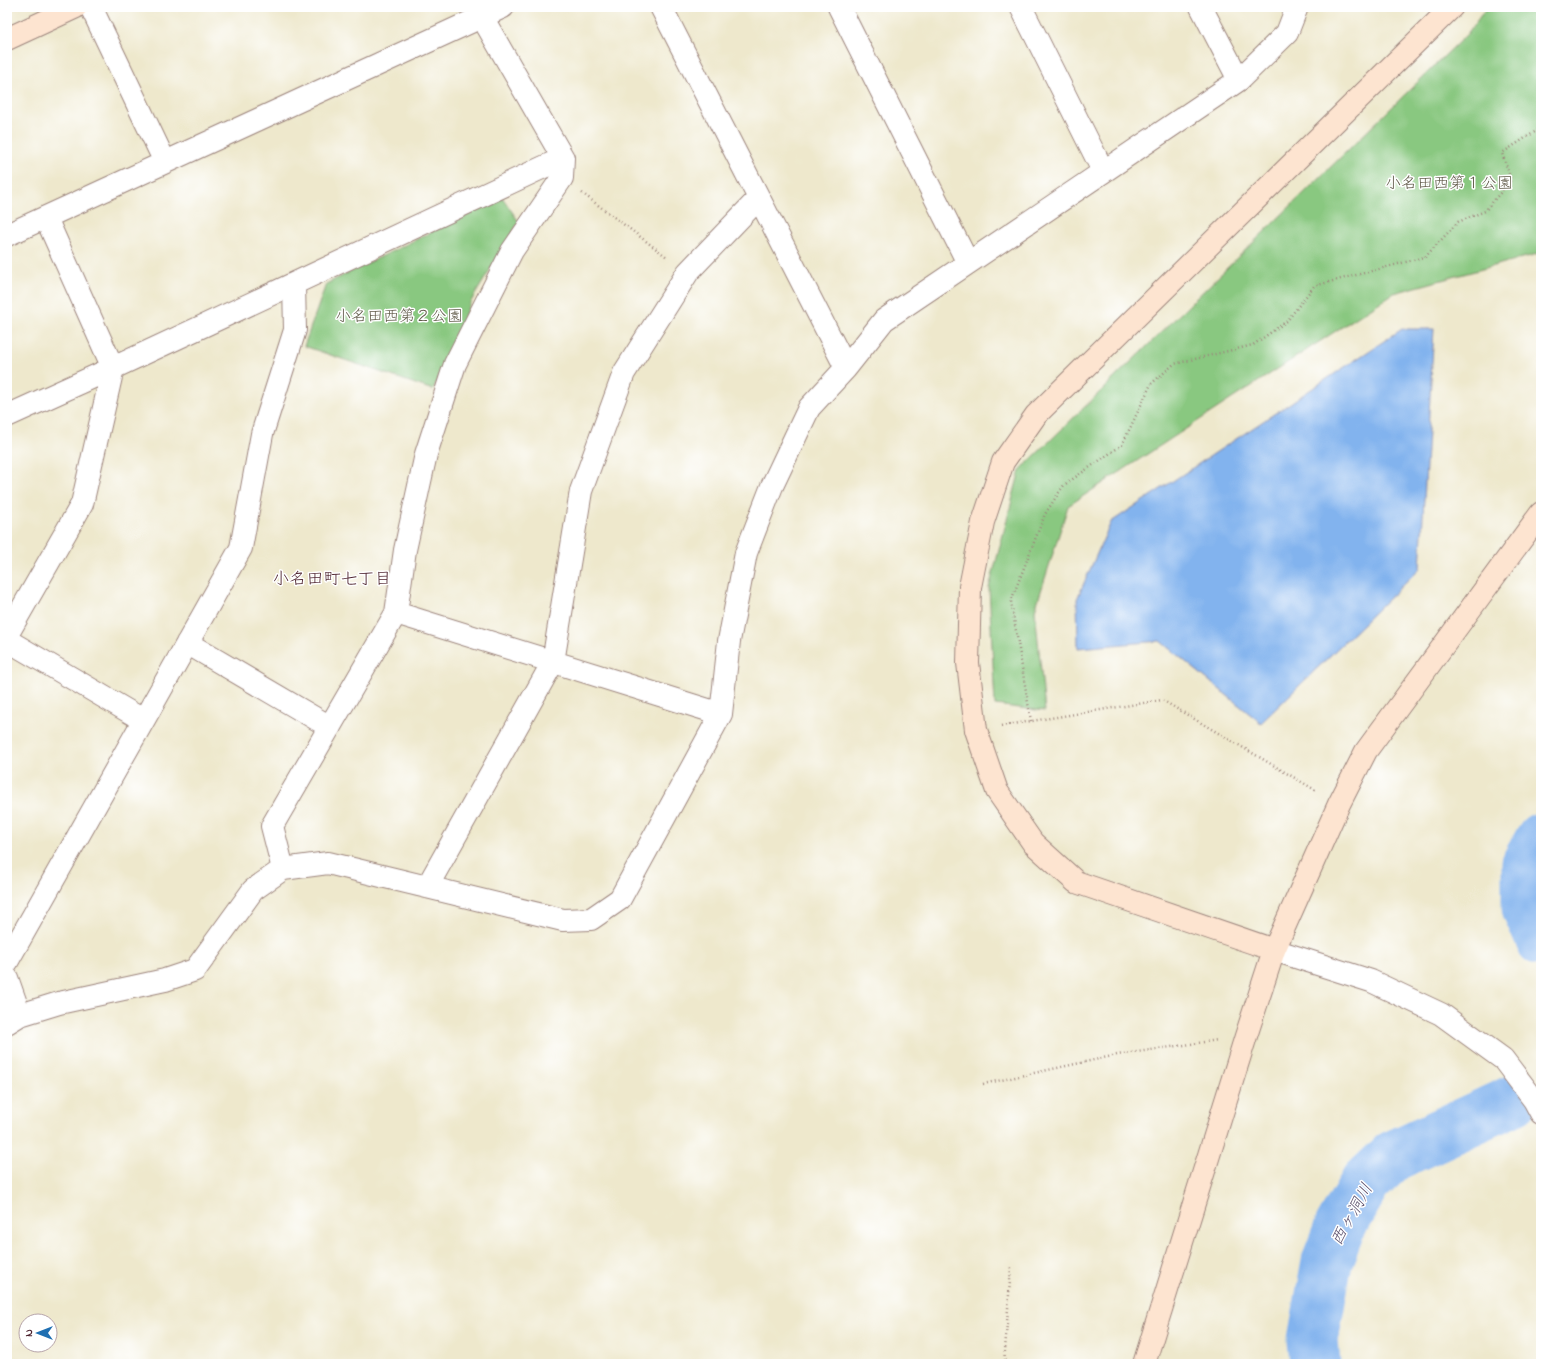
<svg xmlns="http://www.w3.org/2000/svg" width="1548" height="1371" font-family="'Indie Flower','Klee One',sans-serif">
<rect width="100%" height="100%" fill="#fff"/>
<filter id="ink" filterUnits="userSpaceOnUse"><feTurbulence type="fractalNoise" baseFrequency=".025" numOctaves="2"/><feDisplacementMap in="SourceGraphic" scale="8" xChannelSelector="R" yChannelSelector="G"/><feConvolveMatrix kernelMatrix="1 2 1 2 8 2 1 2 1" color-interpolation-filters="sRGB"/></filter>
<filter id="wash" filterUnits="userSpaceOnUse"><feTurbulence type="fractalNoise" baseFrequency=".012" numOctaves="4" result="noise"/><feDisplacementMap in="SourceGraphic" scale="16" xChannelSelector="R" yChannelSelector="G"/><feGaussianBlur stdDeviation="0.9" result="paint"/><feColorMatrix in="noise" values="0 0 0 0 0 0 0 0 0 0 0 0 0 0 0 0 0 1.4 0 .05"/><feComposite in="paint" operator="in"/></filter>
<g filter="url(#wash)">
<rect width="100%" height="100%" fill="#eee8cc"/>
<path fill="#89c880" stroke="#6a7456" d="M1487,7H1541V253L1394,293L1068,506L1035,610L1045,711L995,705L989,588L1020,470L1467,34Z
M502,197L519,222L470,303L433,390L304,346L326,284Z"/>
<path fill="#82b3ee" stroke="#66698c" d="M1402,329H1434L1420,568L1261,723L1160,641L1078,648L1077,599L1111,522Z"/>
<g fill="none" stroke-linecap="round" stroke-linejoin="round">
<path stroke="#82b3ee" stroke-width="51" d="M1541,838L1527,863V908L1541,940
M1315,1364L1313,1340L1327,1261L1340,1227L1366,1182L1393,1156L1514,1100"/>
</g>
</g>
<g filter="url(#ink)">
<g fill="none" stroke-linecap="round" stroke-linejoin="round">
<g stroke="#9c847c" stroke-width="24">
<path id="street" d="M91,7L165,162
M661,7L846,368
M839,7L968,263
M1021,7L1103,171
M1201,7L1239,80
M7,235L503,7
M7,416L113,368L563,158
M396,613L721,714L729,641L746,553L772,486L809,408L846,368L884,320L1239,80L1287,33L1297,7
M7,635L82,504L113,368L46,218
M7,640L143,720
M187,643L330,727
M283,869L272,826L396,613L405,550L426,454L455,364L512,251L562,178L563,158L482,17
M427,887L553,662L581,491L624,373L688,272L759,198
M1274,950L1371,981L1441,1014L1503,1059L1534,1100L1541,1113
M7,962L241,548L262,434L295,330L294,284
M7,978L20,1015
M7,1023L20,1015L59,1003L165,980L195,970L253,890L283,869L328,863L563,920L591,919L620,899L721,714"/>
</g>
<g stroke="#9c847c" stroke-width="24">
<path id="secondary" d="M7,39L76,7
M1274,950L1076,882L1033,843L997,791L976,730L968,663L970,587L983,522L1003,462L1036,415L1452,7
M1144,1364L1246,1036L1274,950L1339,804L1366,751L1541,513"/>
</g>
<path stroke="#9c847c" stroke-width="2.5" stroke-dasharray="1 3" stroke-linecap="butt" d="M582,193L667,257
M1031,721L1011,601L1045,514L1064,485L1122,445L1151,384L1174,364L1253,345L1287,321L1314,286L1425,257L1458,222L1485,211L1511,180L1502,153L1541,128
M1001,726L1162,700L1317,791
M983,1084L1117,1055L1218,1040
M1004,1364L1011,1267"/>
<use href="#street" stroke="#fff" stroke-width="22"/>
<use href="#secondary" stroke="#fde4d0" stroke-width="22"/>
</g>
</g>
<g text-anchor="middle" stroke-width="3" stroke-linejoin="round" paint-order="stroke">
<g font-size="16" fill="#605a49" stroke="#fff">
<text x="1449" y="188">小名田西第１公園</text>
<text x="399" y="321">小名田西第２公園</text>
</g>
<g font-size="17" fill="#4a1f2b" stroke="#fff">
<text x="332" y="584">小名田町七丁目</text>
</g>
<g font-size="17" font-style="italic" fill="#5e536f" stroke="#fff">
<text transform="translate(1351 1214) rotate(-61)" y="6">西ヶ洞川</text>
</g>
</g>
<rect width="1548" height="1371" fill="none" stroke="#fff" stroke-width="24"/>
<g transform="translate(38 1333) rotate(270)"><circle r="19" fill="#ffffff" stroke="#b7a5aa"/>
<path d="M0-3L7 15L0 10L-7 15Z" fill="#1f6fb2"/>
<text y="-6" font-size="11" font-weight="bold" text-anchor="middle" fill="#4a1f2b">N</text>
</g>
</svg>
